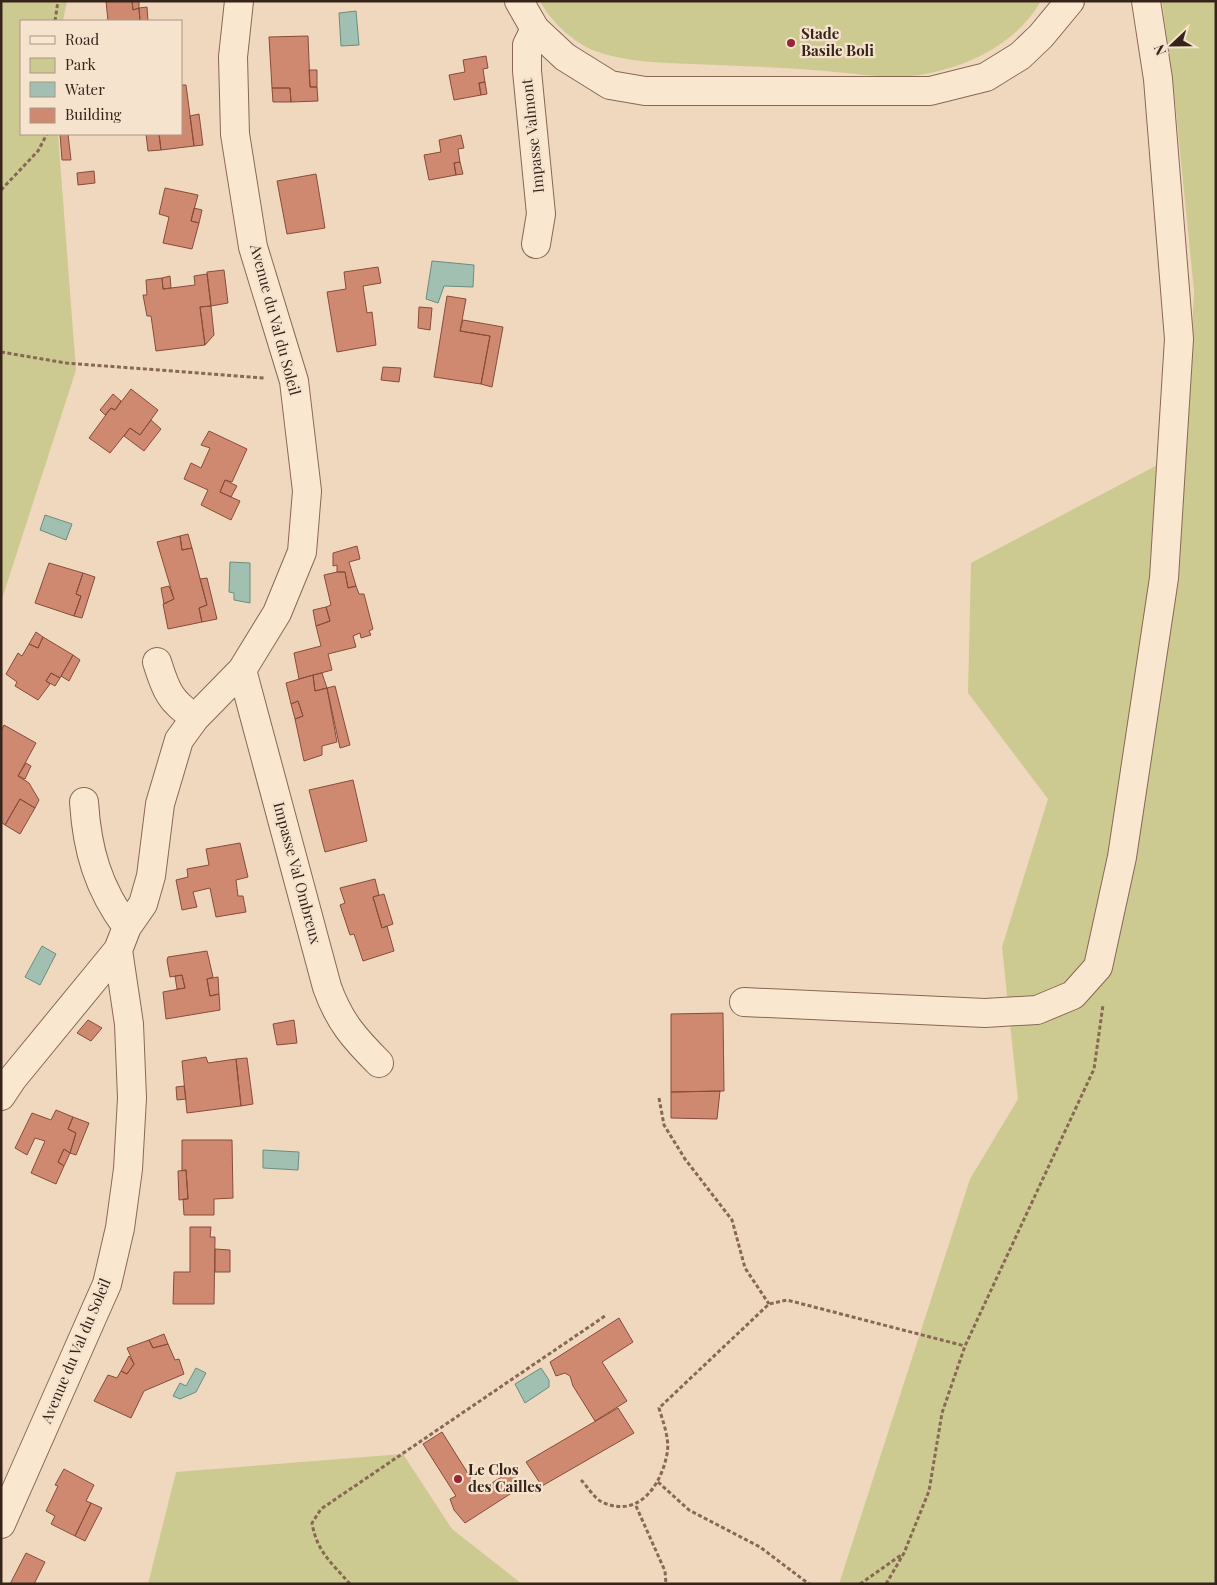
<svg xmlns="http://www.w3.org/2000/svg" width="1217" height="1585" font-family="'Playfair Display',serif">
<rect width="100%" height="100%" fill="#efd8bd"/>
<path fill="#cdca91" d="M1,1H67L63,21H21V134H58L76,370L1,602Z
M540,1H1041C1018,41 974,64 930,73C893,82 850,72 813,70C773,67 733,66 692,64C660,63 626,62 595,51C573,42 551,22 540,1Z
M1162,1H1216V1584H839L970,1179L1018,1099L1002,947L1048,799L968,693L971,563L1186,450L1194,291L1174,92Z
M403,1454L452,1529L522,1584H148L176,1472Z"/>
<path fill="#a1c0b2" stroke="#688e7e" d="M356,11L359,45L341,46L339,13Z
M432,261L474,265L473,287L444,286L438,303L426,299Z
M45,515L72,524L66,540L40,530Z
M230,562L250,563V603L234,600V593L229,592Z
M42,946L56,954L40,985L25,977Z
M263,1150L299,1152L298,1170L263,1168Z
M196,1368L206,1373L196,1392L180,1399L173,1396L180,1383L186,1386Z
M541,1368L549,1380V1387L525,1403L515,1384Z"/>
<path fill="#cf8971" stroke="#884c3a" d="M106,1H132L133,10L139,8L140,21H108Z
M132,1H139V8L133,10Z
M147,7L148,21H140L139,8Z
M308,36L310,87H317L318,101L291,102L290,88H272L269,37Z
M486,56L488,68L483,69L485,82L479,83L481,95L454,100L449,75L465,72L463,60Z
M309,70H317V87H310Z
M485,82L487,94L481,95L479,83Z
M181,85H186L194,146L161,150L159,134H181Z
M272,88H290L291,102H273Z
M199,114L203,145L194,146L190,116Z
M60,134H68L71,160H62Z
M146,134H159L161,150L148,151Z
M461,135L464,148L458,149L460,162L454,163L456,175L429,180L424,155L441,152L439,140Z
M460,162L463,174L456,175L454,163Z
M94,171L95,183L78,185L77,173Z
M316,174L325,228L287,234L277,181Z
M165,188L198,195L191,221L199,223L192,249L163,243L169,217L159,214Z
M194,208L202,210L199,223L191,221Z
M378,267L381,283L363,286L367,313L372,312L376,345L337,352L327,292L346,289L344,272Z
M224,270L228,303L211,306L207,272Z
M207,274L211,306L200,307L205,345L156,351L151,316H147L143,295H147L146,280L162,278L163,289L195,285L194,276Z
M170,276L171,288L163,289L162,278Z
M447,296L466,299L460,331L490,336L481,384L434,377Z
M211,306L214,335L205,345L200,307Z
M419,307L432,308L430,330L418,328Z
M463,320L503,327L492,387L481,384L490,336L460,331Z
M383,367L401,368L399,382L381,380Z
M131,389L158,410L140,435L130,428L110,453L89,438L111,408L115,410Z
M113,394L121,401L115,410L111,408L105,415L100,410Z
M151,420L161,429L144,451L124,436L130,428L140,435Z
M209,431L247,449L232,482L225,480L220,492L240,501L231,520L201,505L208,490L184,479L191,463L201,468L210,448L201,445Z
M225,480L237,486L231,497L220,492Z
M188,534L192,548L182,550L180,536Z
M180,536L182,550L192,548L207,605L199,608L202,622L168,629L163,604L174,599L157,542Z
M357,546L360,559L349,562L356,586L348,588L345,572H337V565L333,566V553Z
M49,563L83,573L76,594L81,596L74,616L35,603Z
M337,572H345L348,588L356,586L359,594H364L373,629L369,631L371,635L361,638L360,633L353,636L356,647L328,654L332,670L299,679L294,653L321,646L316,626L330,621L326,607L331,605L324,575Z
M83,573L95,577L82,618L74,616L81,596L76,594Z
M207,578L217,619L202,622L199,608L207,605L200,579Z
M169,586L174,599L164,604L161,588Z
M326,607L330,621L316,626L313,610Z
M36,632L43,637L38,648L29,644Z
M43,637L73,655L60,678L51,673L46,681L50,684L38,700L15,686L17,682L6,674L18,653L22,656L29,644L38,648Z
M73,655L80,660L69,681L61,676Z
M51,673L60,678L55,686L46,681Z
M322,673L327,688L315,691L313,675Z
M313,675L315,691L327,688L337,742L322,746V755L304,761L295,719L303,716L298,701L291,704L286,683Z
M335,686L350,745L340,748L327,688Z
M298,701L303,716L295,719L291,704Z
M4,725L36,743L18,776L29,783L39,800L35,808L20,799L5,825L1,822V731Z
M26,763L31,766L25,779L18,776Z
M353,780L367,841L325,852L309,790Z
M20,799L35,808L20,834L5,825Z
M240,843L248,877L236,880L238,896H243L246,912L216,917L210,888L193,892L197,907L182,910L176,880L188,877L187,869L209,865L206,849Z
M375,879L379,895L373,897L382,928L387,926L394,951L363,961L354,934L350,935L340,905L345,903L340,888Z
M384,894L393,924L382,928L373,897Z
M207,951L213,977L207,979L210,996L219,994L220,1010L166,1019L163,992L185,988L182,975L170,977L167,960L168,957Z
M182,975L185,988L177,989L175,976Z
M218,977L219,994L210,996L207,979Z
M723,1013L724,1091L671,1092V1014Z
M88,1020L102,1028L91,1041L77,1033Z
M294,1020L297,1043L277,1045L273,1024Z
M206,1057L208,1063L236,1059L241,1106L187,1113L182,1061Z
M247,1058L253,1104L241,1106L236,1059Z
M184,1086L186,1099L177,1100L176,1087Z
M720,1091L717,1119L671,1118V1092Z
M56,1110L73,1117L68,1129L76,1133L70,1153L64,1149L58,1162L64,1166L56,1184L31,1173L45,1141L35,1138L27,1155L15,1148L32,1113L51,1120Z
M73,1117L89,1123L76,1155L70,1153L76,1133L68,1129Z
M182,1140H232L233,1198L214,1199V1215H184L183,1199H188L186,1170L182,1171Z
M64,1149L70,1153L64,1166L58,1162Z
M186,1170L188,1199L179,1200L178,1171Z
M190,1227H211L210,1237H215L214,1304H173L174,1272H190Z
M215,1249L230,1250V1272H215Z
M619,1318L633,1342L602,1362L627,1401L595,1421L573,1386L570,1376L565,1373L556,1376L550,1362Z
M164,1334L168,1344L153,1348L149,1340Z
M149,1340L153,1348L168,1344L175,1360L179,1359L184,1374L144,1391L131,1418L94,1401L108,1375L117,1378L121,1371L127,1374L134,1364L127,1348Z
M129,1356L134,1364L127,1374L121,1371Z
M618,1408L634,1433L542,1486L526,1462Z
M442,1432L479,1491L511,1471L521,1487L465,1523L454,1510L450,1499L456,1496L423,1444Z
M64,1469L94,1485L86,1501L91,1503L75,1536L51,1524L55,1516L46,1511L58,1486L55,1485Z
M91,1503L102,1508L85,1541L75,1536Z
M26,1553L45,1562L34,1584H10Z"/>
<g fill="none" stroke-linecap="round" stroke-linejoin="round">
<g stroke="#886855" stroke-width="30">
<path id="street" d="M519,1L535,29L565,57L610,85L645,91H930L986,77L1020,56L1041,36L1070,1
M535,29L527,45V71L541,214L536,244
M157,662C166,691 170,701 195,718
M242,670L327,987C339,1021 354,1038 379,1063
M84,802C87,850 98,888 127,927
M744,1002L985,1013L1037,1010L1073,995L1098,967L1122,857L1164,578L1179,339L1158,79L1146,1
M1,1096L13,1078L118,950
M1,1524L107,1284L120,1228L128,1169L132,1098L129,1024L118,950L127,927L143,904L151,876L160,804L179,740L195,718L242,670L277,613L302,552L307,491L294,381L253,247L235,134L233,57L239,1"/>
</g>
<path stroke="#886855" stroke-width="3" stroke-dasharray="4 2.5" stroke-linecap="butt" d="M55,21L58,1
M1,190L38,151L47,134
M1,352L66,363L264,378
M659,1098L664,1125L685,1159L732,1220L745,1268L769,1304
M581,1480C587,1486 594,1498 602,1502C638,1519 661,1486 667,1454C670,1439 663,1422 659,1408L769,1304L787,1300L965,1346
M658,1482L689,1510L760,1547L809,1584
M636,1506L665,1571L666,1584
M350,1584C331,1562 317,1552 312,1523L321,1509L605,1316
M860,1584L901,1555
M886,1584L904,1553L929,1491L942,1413L965,1346L1094,1069L1103,1005"/>
<use href="#street" stroke="#fae7d0" stroke-width="28"/>
</g>
<g fill="#992337" stroke="#f6e3cd" stroke-width="2">
<circle cx="791" cy="43" r="5"/>
<circle cx="458" cy="1479" r="5"/>
</g>
<g text-anchor="middle" stroke-width="4.5" stroke-linejoin="round" paint-order="stroke">
<g font-size="15" font-weight="bold" fill="#36241b" stroke="#f6e3cd" text-anchor="start">
<text x="801" y="39">Stade<tspan x="801" dy="17">Basile Boli</tspan></text>
<text x="468" y="1475">Le Clos<tspan x="468" dy="17">des Cailles</tspan></text>
</g>
<g font-size="15" fill="#36241b" stroke="#f6e3cd">
<text transform="translate(533 136) rotate(-96)" y="5">Impasse Valmont</text>
<text transform="translate(275 320) rotate(75)" y="5">Avenue du Val du Soleil</text>
<text transform="translate(297 873) rotate(75)" y="5">Impasse Val Ombreux</text>
<text transform="translate(76 1351) rotate(-67)" y="5">Avenue du Val du Soleil</text>
</g>
</g>
<rect width="1217" height="1585" fill="none" stroke="#36241b" stroke-width="5"/>
<rect x="20" y="20" width="162" height="115" fill="#f6e3cd" stroke="#a99786"/>
<rect x="30" y="36" width="25" height="8" fill="#fae7d0" stroke="#a99786"/>
<text x="65" y="45" font-size="15" fill="#36241b">Road</text>
<rect x="30" y="58" width="25" height="15" fill="#cdca91" stroke="#a99786"/>
<text x="65" y="70" font-size="15" fill="#36241b">Park</text>
<rect x="30" y="82" width="25" height="15" fill="#a1c0b2" stroke="#a99786"/>
<text x="65" y="95" font-size="15" fill="#36241b">Water</text>
<rect x="30" y="108" width="25" height="15" fill="#cf8971" stroke="#a99786"/>
<text x="65" y="120" font-size="15" fill="#36241b">Building</text>
<g transform="translate(1172 45) rotate(248)" stroke="#f6e3cd" stroke-width="4" paint-order="stroke">
<path d="M0-4L9 19L0 12L-9 19Z" fill="#36241b"/>
<text y="-8" font-size="14" font-weight="bold" text-anchor="middle" fill="#36241b">N</text>
</g>
</svg>
